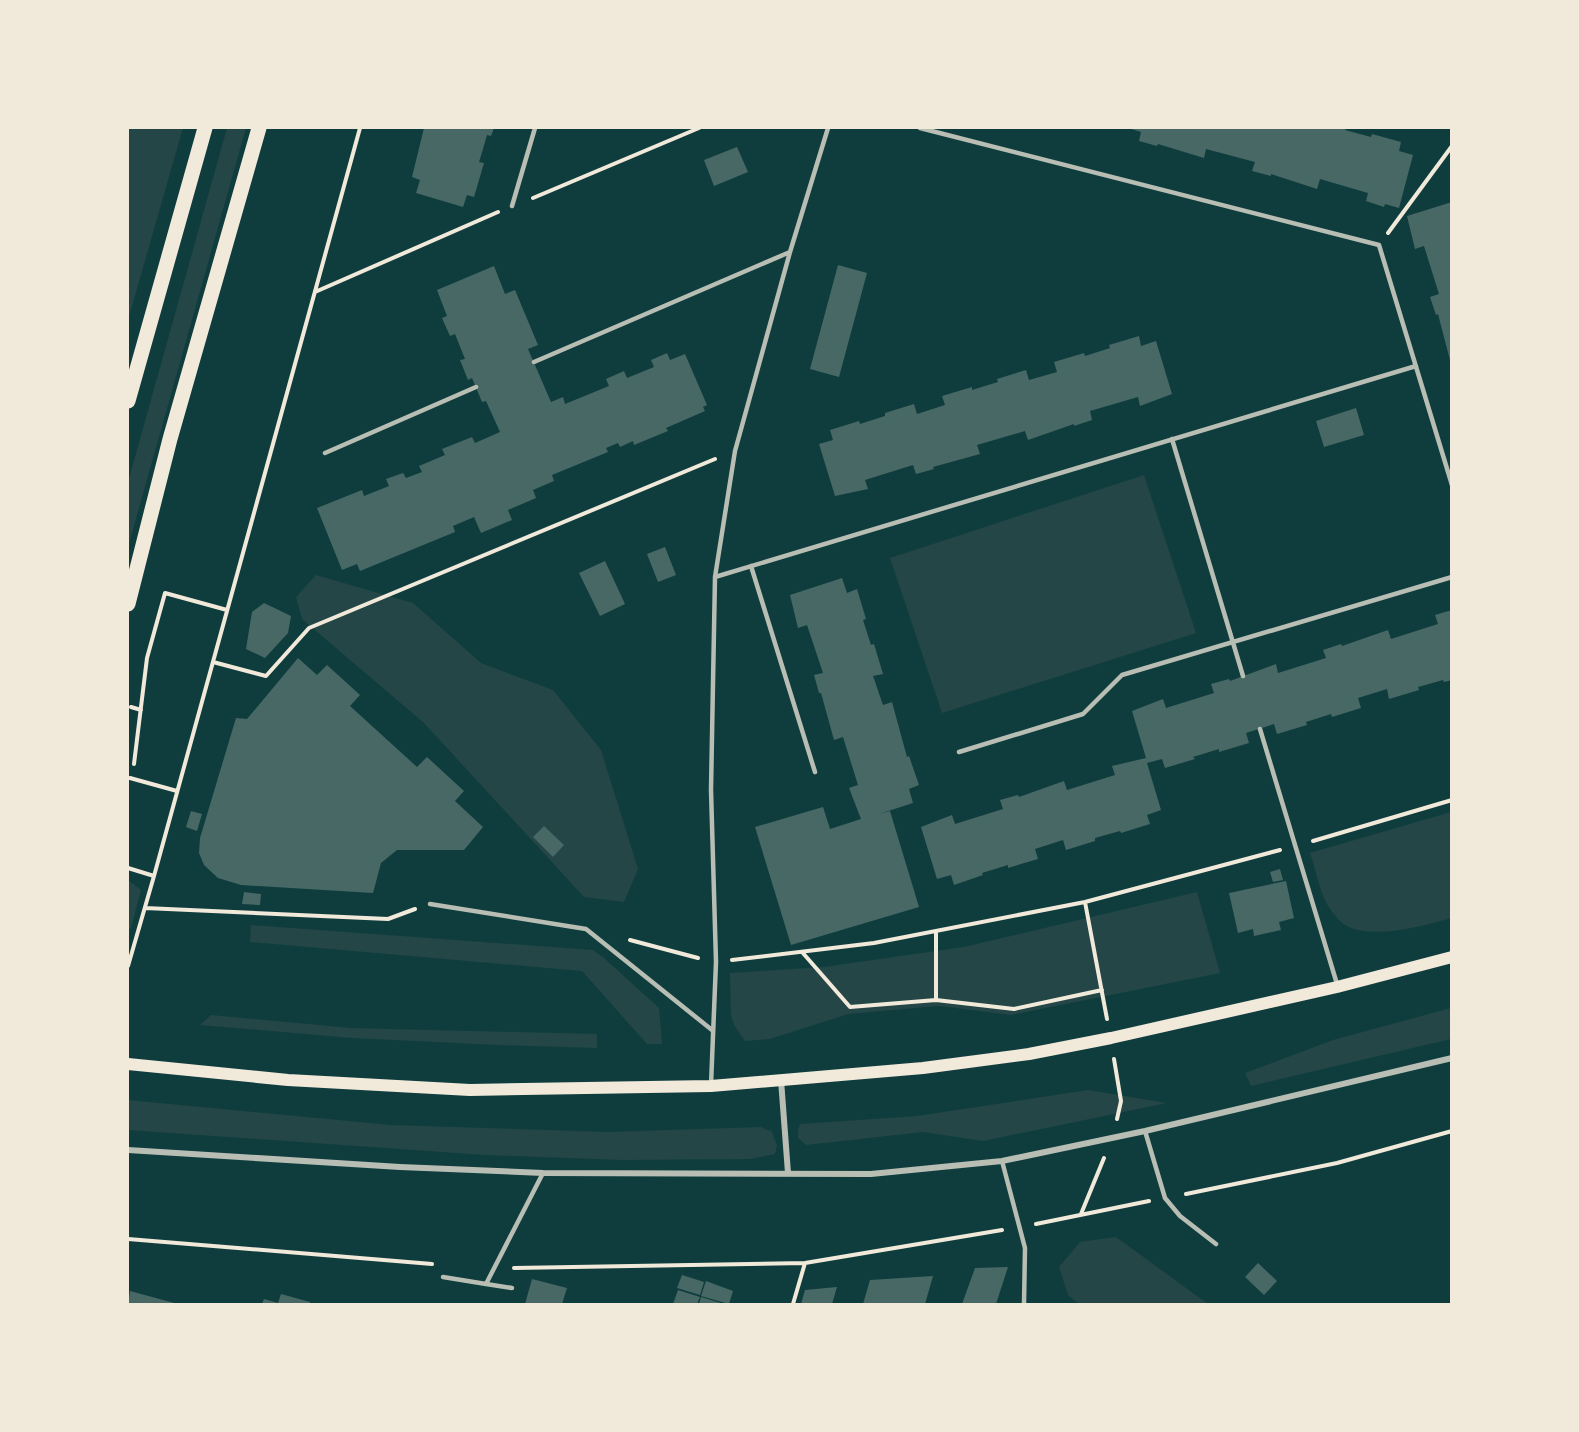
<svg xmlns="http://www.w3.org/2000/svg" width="1579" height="1432" font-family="'DejaVu Sans',sans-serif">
<rect width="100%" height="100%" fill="#0f3d3e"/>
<path fill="#244646" d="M128,128H183L128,320Z
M227,128H246L128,547V482Z
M1144,475L1196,633L942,713L890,558Z
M316,575L413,603L481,663L553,690L601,750L638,869L624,902L584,897L424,723L302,619L296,597Z
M1451,812V918C1424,926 1379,938 1351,928C1341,924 1334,915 1328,906C1319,891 1316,870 1310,853Z
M128,880L141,890L131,928L128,930Z
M1197,892L1220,973L1011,1015L939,1006L848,1014L770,1039L745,1041L734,1025L731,1015L730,973L824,967L964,947Z
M251,925L593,950L604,958L659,1008L662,1044H647L582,971L250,942Z
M1451,1008V1039L1251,1086L1245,1073L1333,1040Z
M211,1015L351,1028L597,1034V1048L497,1045L352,1038L200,1025Z
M1088,1090L1167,1103L983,1141L923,1132L806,1145L798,1138V1130L800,1124L917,1116Z
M128,1100L391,1125L608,1132L761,1127L772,1132L777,1145L775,1154L751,1159L622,1160L485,1155L128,1130Z
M1116,1237L1208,1304H1079L1068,1295L1059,1267L1080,1242Z"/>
<path fill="#486865" d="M424,128H494L491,136L487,135L483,149L479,162L484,163L474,197L467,195L463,207L416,193L420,180L412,177Z
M1128,128H1346L1345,130L1371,137L1372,134L1401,142L1399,151L1413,155L1399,208L1385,204L1384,207L1366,201L1368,193L1320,179L1317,189L1271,174V176L1252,171L1255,162L1206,149L1204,158L1158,144L1157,146L1139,141L1141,132Z
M737,147L748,172L714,186L704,160Z
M1452,202V364H1451L1438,314L1436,315L1430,297L1439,294L1424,246L1415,249L1407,216Z
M838,265L867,273L839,377L810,369Z
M494,266L505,294L515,290L538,345L528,349L551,402L563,397L565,404L609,386L606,379L624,371L627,378L654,367L651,360L667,353L670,360L685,354L707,405L703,407L705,411L666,428L668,431L634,445L633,441L620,447L618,443L606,448L608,452L552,475L554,481L533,490L536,498L508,510L512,520L481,533L474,517L453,526L455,532L360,571L357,564L342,570L317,508L362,490L364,496L389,486L386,479L403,473L406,478L422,472L419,466L445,455L442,449L472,437L475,443L500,432L486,401L482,402L472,378L468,380L460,360L465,359L455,334L450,336L442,318L447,316L437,290Z
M1139,336L1141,346L1156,341L1172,394L1140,406L1138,397L1090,411L1092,420L1074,426V424L1028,440L1025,431L977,445L980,454L933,467L934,469L916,474L913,465L865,480L868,489L835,496L819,444L833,440L830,430L859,421L860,424L885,416V413L914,404L917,414L945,405L942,396L972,387V390L998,382L997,379L1026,370L1029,380L1057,372L1054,362L1084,353L1085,356L1110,348L1109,345Z
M1356,408L1364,435L1324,447L1316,421Z
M665,547L676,575L658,582L647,554Z
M605,561L625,604L600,616L579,573Z
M842,578L847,593L857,589L866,619L863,620L871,645L874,644L883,674L873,676L883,705L892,702L907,757L909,756L919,785L909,789L913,803L879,814L890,811L919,907L791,945L755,827L823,807L830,829L861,819L849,788L858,785L843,737L834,740L821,693H819L814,675L823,673L807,625L798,628L790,595Z
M264,603L291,616L288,633L265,658L246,649L252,612Z
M1452,610V680L1444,682L1443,680L1418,687L1419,690L1389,699L1387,689L1358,698L1361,708L1332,717L1331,714L1306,722L1307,725L1277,734L1274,724L1246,733L1249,743L1219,752V749L1193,757L1195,759L1165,768L1162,759L1147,763L1161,810L1147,815L1150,824L1121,833L1120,831L1095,838V841L1066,850L1063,840L1035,849L1038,859L1008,868V865L982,873L983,875L954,885L951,875L937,879L921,827L952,815L955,824L1003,809L1000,800L1018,795L1019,797L1064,781L1067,790L1115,775L1112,766L1146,758L1132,711L1163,699L1166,708L1214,693L1211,684L1229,679L1230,681L1276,664L1278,673L1326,658L1323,650L1341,644L1342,646L1388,630L1391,639L1438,624L1435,615Z
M298,658L317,675L327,665L360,695L350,706L417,767L427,757L464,791L455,801L483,827L464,850H397L381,863L373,893L241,885L218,878L204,865L199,853L200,838L236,718L247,719Z
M191,811L202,814L197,831L186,827Z
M544,826L564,845L553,857L533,837Z
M1280,869L1283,880L1273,882L1270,872Z
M1286,881L1294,918L1279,922L1281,930L1254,936L1253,929L1238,933L1229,893Z
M244,892L261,894L260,905L242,904Z
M1258,1263L1277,1281L1264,1295L1245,1277Z
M1008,1267L996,1304H962L975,1268Z
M682,1275L704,1282L700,1295L677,1288Z
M933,1276L925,1304H863L870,1280Z
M532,1279L567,1288L562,1304H525Z
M706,1281L733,1291L729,1304L701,1296Z
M837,1287L832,1304H801L805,1290Z
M678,1290L700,1297L697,1304H673Z
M130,1291L178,1304H128Z
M281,1294L310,1302V1304H262L264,1299L278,1303Z
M701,1297L724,1304H699Z"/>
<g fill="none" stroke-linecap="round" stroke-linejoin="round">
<path stroke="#f1e9da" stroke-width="4" d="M533,198L699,128
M1388,233L1452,146
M315,292L498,212
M213,662L266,676L309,628L715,459
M131,707L141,710
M134,764L147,658L165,593L227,610
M130,778L177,791
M1313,841L1452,800
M128,868L154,876
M1085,902L1107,1019
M145,908L388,919L415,909
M630,940L698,958
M802,952L850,1007L936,1000L1014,1009L1102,990
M732,960L874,943L1085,902L1280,850
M128,966L154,876L360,128
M936,1000V932
M1114,1059L1121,1101L1117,1119
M1186,1194L1337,1163L1452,1131
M1081,1214L1104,1158
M1036,1224L1149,1201
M128,1239L432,1264
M514,1268L805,1263L1002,1230
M793,1304L805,1263"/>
<path stroke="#b8beb3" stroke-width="4.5" d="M920,128L1379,245L1452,485
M512,206L535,128
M534,362L790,252
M1172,439L1243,676
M325,453L476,387
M751,566L815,772
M715,577L1416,366
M1260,729L1337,984
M959,752L1083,714L1122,675L1452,577
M430,904L586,929L712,1030
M711,1085L716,962L711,790L715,577L735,451L790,252L828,128
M1145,1131L1165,1198L1180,1216L1216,1244
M1002,1161L1025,1248L1024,1304
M443,1277L486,1284L543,1173
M486,1284L512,1288"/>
<path stroke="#b8beb3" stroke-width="6" d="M781,1080L788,1173
M128,1150L400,1167L543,1173L871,1174L1002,1161L1145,1131L1452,1058"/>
<path stroke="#f1e9da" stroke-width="12" d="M128,1064L288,1080L470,1090L711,1086L923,1068L1029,1054L1111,1038L1337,987L1452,957"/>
<path stroke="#f1e9da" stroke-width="15" d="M128,401L205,128
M128,604L170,439L259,128"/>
</g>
<rect width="1579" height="1432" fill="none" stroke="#f1e9da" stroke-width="258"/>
</svg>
